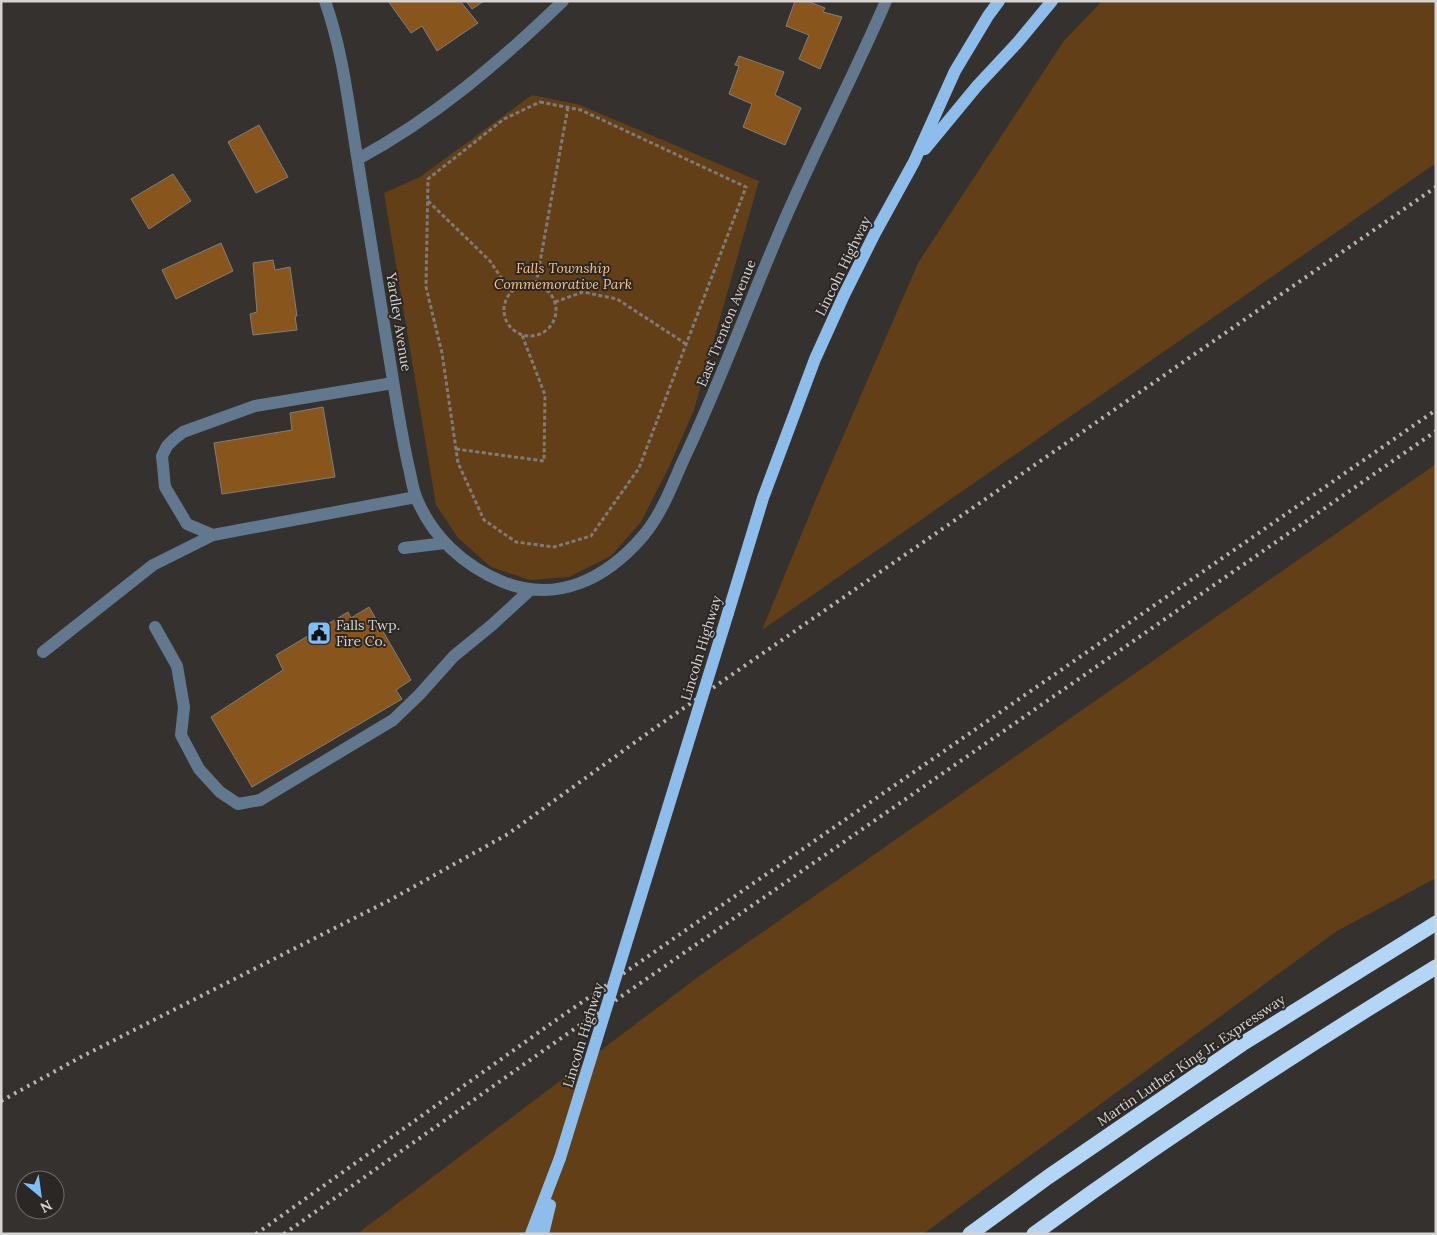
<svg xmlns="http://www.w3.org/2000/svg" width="1437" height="1235" font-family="Lora,serif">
<rect width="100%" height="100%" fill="#35312e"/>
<path fill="#623f16" d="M1102,1H1436V163L762,630L816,499L918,263L1063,42Z
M532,95L580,105L759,181L694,410L669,467L641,522L611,556L569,577L530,580L491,567L458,538L436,505L384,193L420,177Z
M1436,464V878L1337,931L923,1234H357L698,977Z"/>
<path fill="#88561d" stroke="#827e7a" d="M388,1H460L478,23L437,51L422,26L411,33Z
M466,1H484L472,9Z
M795,1H807L825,8L823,12L842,17L820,69L799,59L809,35L786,26Z
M739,56L784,72L775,95L801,108L785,145L743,127L752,104L729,94L739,66L735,65Z
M259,125L288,177L256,193L228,142Z
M173,174L191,201L149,229L131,199Z
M221,243L233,271L176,299L162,270Z
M273,260L275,270L290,267L297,316H295L297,330L253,335L250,314L257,312L253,263Z
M323,407L335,477L222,494L214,443L292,430L290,413Z
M369,607L411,680L396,690L402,699L252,787L211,717L283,670L276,655L348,612L351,618Z"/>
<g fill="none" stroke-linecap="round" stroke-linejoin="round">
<path stroke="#7e7b78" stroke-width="3" stroke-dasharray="4 2.5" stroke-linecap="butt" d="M540,102L581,110L746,187L639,468L591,536L554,547L516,542L484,520L458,463L442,353L426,287L428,179L504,119Z
M428,201L490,261L511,292
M536,284L568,107
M504 310a26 26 0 1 1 52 0a26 26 0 1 1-52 0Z
M555,302L583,292L617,299L686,344
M456,449L544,461L545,395L522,335"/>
<path stroke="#61788e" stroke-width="12" d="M325,1C342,49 348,100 356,150C368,223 379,296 391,368C396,400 401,432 408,464C411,475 412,487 416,497C432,537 464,566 503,582C558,604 607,578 643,536C661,515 671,488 682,463C718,388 746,310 779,233C812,155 852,80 886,1
M358,159C434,118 500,62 563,1
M393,383L255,406L183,432L174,439L167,446L162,456L165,487L187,524L213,535L416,497
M404,548L445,543
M155,627L177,666L184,707L181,735L199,769L220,792L238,804L260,800L393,720L419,695L454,656L492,625L530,590
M43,652L153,565L213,535"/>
<path stroke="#8dbdea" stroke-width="12" d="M925,149L977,86L1018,42L1052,1
M728,613L763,498L815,359L844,295L875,233L914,162L955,71L988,16L999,1
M531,1234L560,1158
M543,1234L550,1205"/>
<path stroke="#b4d6f6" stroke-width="15" d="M970,1234L1048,1177L1242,1044L1436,923
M1034,1234C1164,1139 1298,1051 1436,967"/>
<path stroke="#b7b5b2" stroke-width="4" stroke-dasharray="2.5 5" stroke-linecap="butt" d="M1,1101L79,1058L390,900L508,834L652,730L1436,187
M256,1234L549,1025L1436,410
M284,1234L557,1041L1436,431"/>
<path stroke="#8dbdea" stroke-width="12" d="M560,1158L728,613"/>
</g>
<defs>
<g id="civic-square" transform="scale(1.25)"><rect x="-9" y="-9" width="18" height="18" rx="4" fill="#7dbef9" stroke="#2b2724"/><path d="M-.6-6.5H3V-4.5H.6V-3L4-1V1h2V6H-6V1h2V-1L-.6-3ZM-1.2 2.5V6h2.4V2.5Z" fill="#111"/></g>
</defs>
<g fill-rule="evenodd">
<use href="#civic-square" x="319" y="633"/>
</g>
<g text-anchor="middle" stroke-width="4" stroke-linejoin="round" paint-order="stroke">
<g font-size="14" fill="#d6d4d2" stroke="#2b2724">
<text transform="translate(843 266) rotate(-64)" y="5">Lincoln Highway</text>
<text transform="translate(399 322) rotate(81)" y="5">Yardley Avenue</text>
<text transform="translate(726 323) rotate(-68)" y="5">East Trenton Avenue</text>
<text transform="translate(701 648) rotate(-73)" y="5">Lincoln Highway</text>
<text transform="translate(583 1035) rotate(-73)" y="5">Lincoln Highway</text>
<text transform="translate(1191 1060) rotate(-34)" y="5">Martin Luther King Jr. Expressway</text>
</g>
<g font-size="14" font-style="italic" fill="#fec388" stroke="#2b2724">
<text x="563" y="273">Falls Township<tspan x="563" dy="16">Commemorative Park</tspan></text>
</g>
<g font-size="14" fill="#d6d4d2" stroke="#2b2724" text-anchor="start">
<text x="336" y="630">Falls Twp.<tspan x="336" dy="16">Fire Co.</tspan></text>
</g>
</g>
<rect width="1437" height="1235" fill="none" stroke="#d6d4d2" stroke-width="5"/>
<g transform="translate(40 1195) rotate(151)"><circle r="24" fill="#2b2724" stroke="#6f6c6a"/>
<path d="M0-4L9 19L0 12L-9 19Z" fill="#7dbef9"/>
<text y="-8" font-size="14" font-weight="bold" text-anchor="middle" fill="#d6d4d2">N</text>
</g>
</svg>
